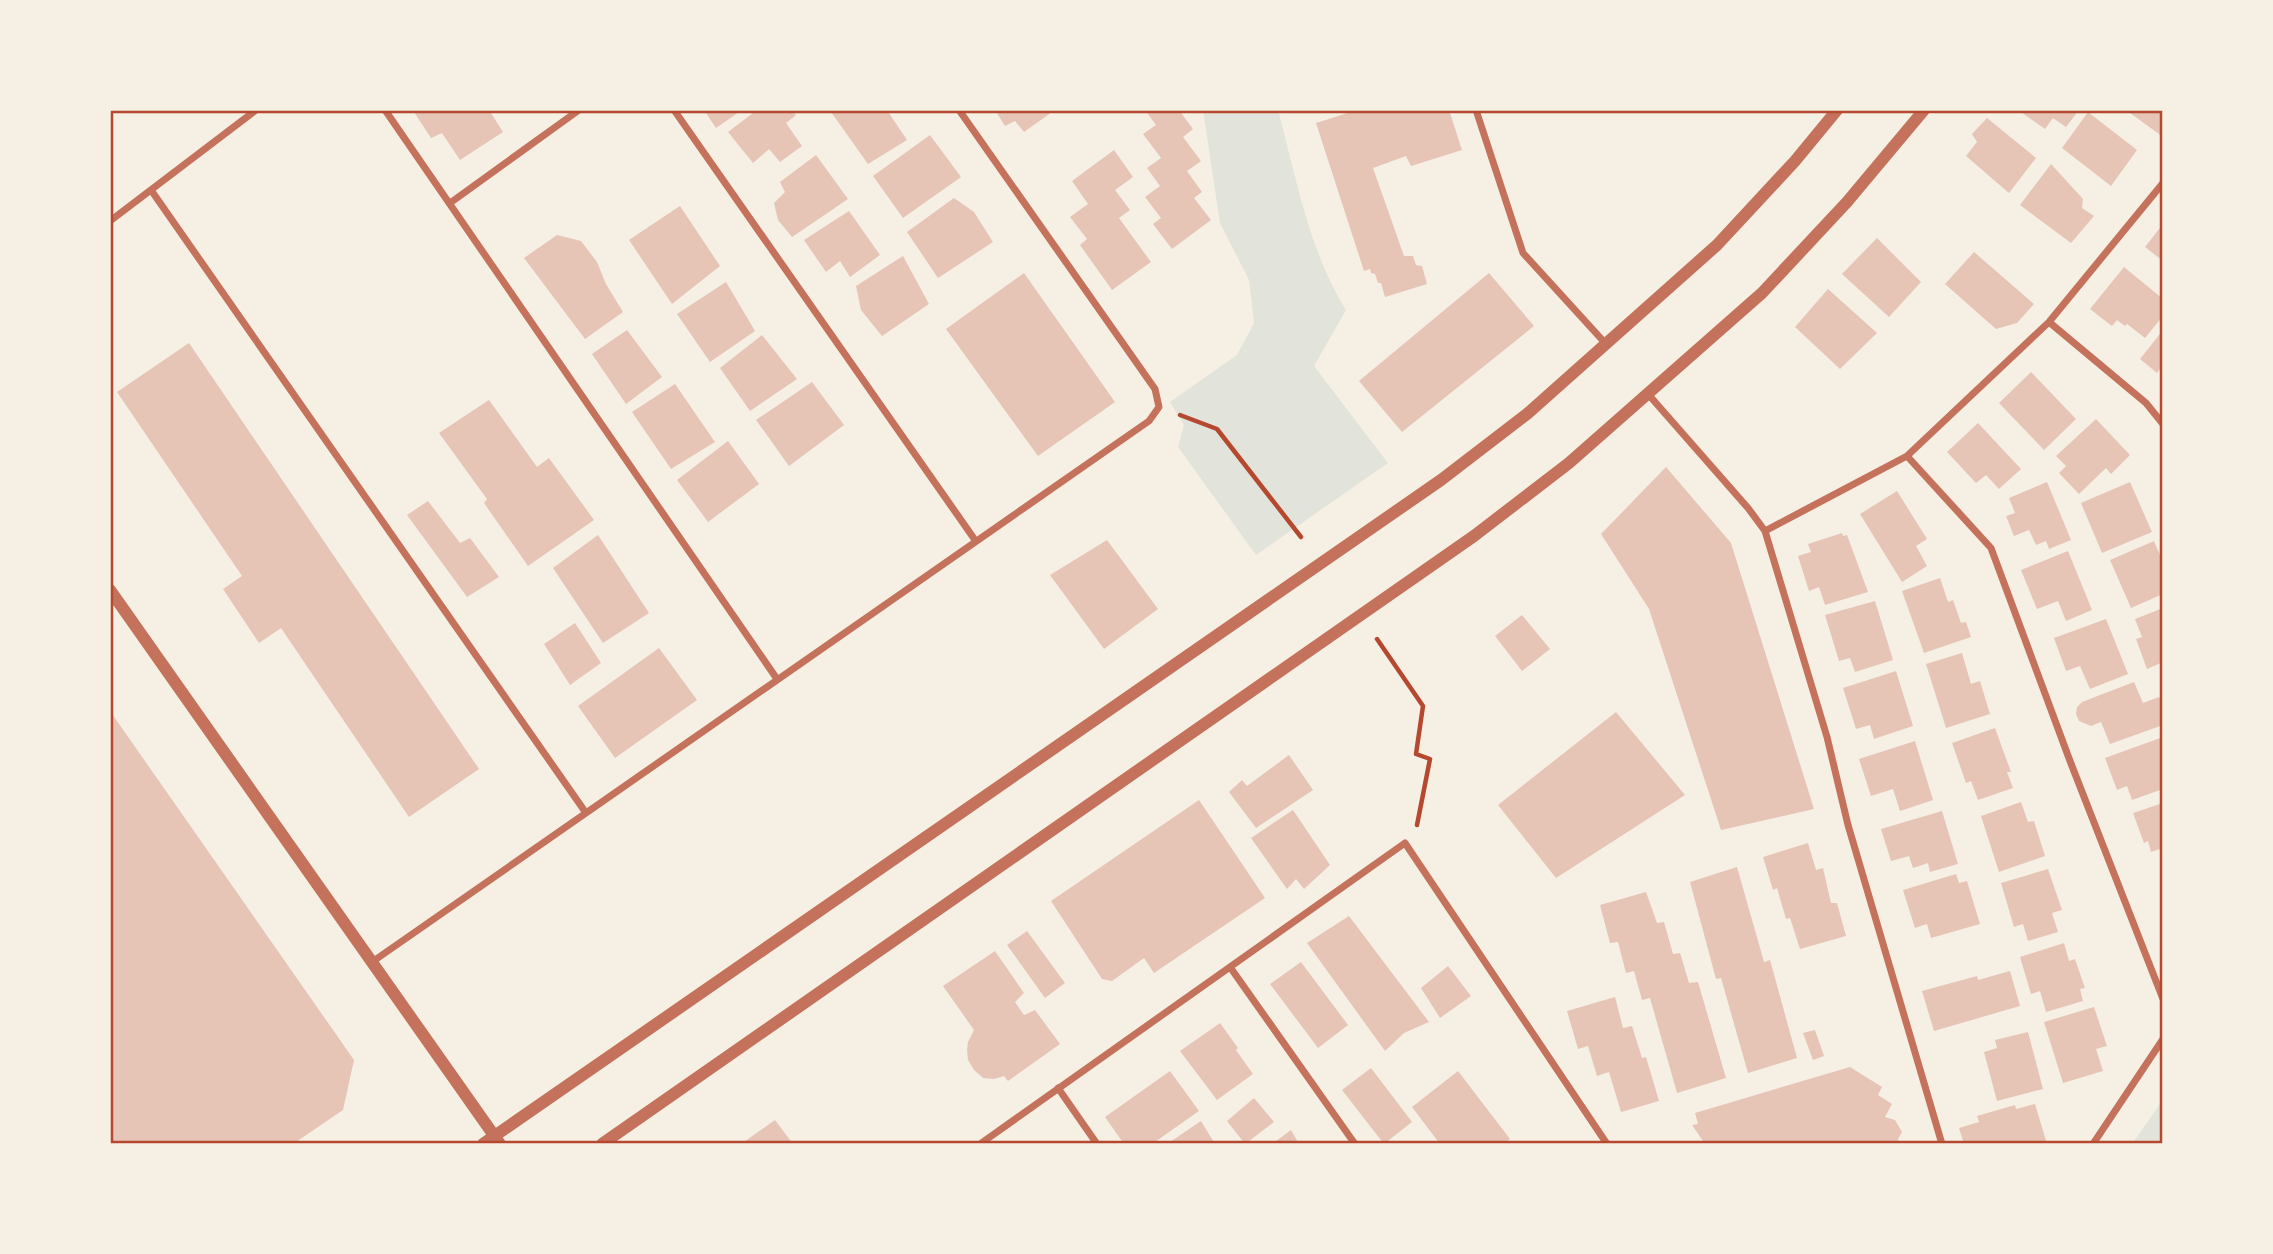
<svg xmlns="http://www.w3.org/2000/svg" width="2273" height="1254" font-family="Bitter,serif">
<rect width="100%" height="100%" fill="#f6efe4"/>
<path fill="#e2e4dc" d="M1203,110H1278C1296,177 1309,251 1346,310L1314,366L1388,463L1256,555L1178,447L1184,425L1170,402L1237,355L1254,323L1249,280L1220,223Z
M2163,1100V1144H2132Z"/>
<path fill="#e6c5b7" d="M416,110H489L503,132L460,160L442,133L431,138L414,112Z
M704,110H742L716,128Z
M757,110H792L796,115L786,123L802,146L780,162L769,149L753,163L728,132Z
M834,110H887L907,140L868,164L831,112Z
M995,110H1055L1024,132L1015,121L1005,126Z
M1145,110H1179L1193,129L1183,137L1201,161L1187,171L1202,192L1194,198L1211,220L1172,249L1153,224L1161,218L1145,197L1160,186L1147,168L1161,158L1143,134L1156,125Z
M1357,110H1449L1462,150L1411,166L1406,156L1373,168L1404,256H1413L1416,265L1422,266L1427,284L1385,297L1381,283H1378L1375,274L1371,273L1370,269L1364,271L1316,123Z
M2018,110H2079L2066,127L2053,118L2045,129Z
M2126,110H2163V137Z
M2088,112L2137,150L2111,186L2062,148Z
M1987,118L2036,158L2009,193L1966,156L1977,142L1972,134Z
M930,135L961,177L903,218L873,176Z
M1114,150L1133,177L1115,190L1130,210L1119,218L1151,262L1112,290L1080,245L1087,239L1070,217L1088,204L1072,181Z
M816,155L848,199L792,237L778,220L774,203L785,192L780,182Z
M2051,164L2083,199L2082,208L2094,216L2071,243L2020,205Z
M954,198L974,212L993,242L938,278L907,232Z
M680,206L720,266L672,304L629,240Z
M849,211L880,255L850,277L840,261L826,272L804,240Z
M2163,224V261L2145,247Z
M557,235L581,241L597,262L606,284L623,312L585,339L524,258Z
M1877,238L1921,282L1889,317L1842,274Z
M1974,252L2034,304L2017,323L1996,329L1945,284Z
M903,256L929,304L882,336L861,310L856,286Z
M2124,267L2163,299V316L2145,338L2127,324L2125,326L2117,320L2112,326L2090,309Z
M1024,273L1115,402L1038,456L946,329Z
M1489,273L1534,326L1402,432L1359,381Z
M726,282L755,331L710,362L677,314Z
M1828,289L1877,333L1840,369L1795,327Z
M627,330L662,377L626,404L592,354Z
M2163,330V365L2157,373L2140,359Z
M762,335L797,379L750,411L720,368Z
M189,343L479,769L409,817L281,628L259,643L223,589L242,576L117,392Z
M2031,372L2076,419L2044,450L1999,403Z
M812,382L844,425L789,466L756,420Z
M675,384L715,442L671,469L632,412Z
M489,400L537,467L549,458L594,520L528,566L484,503L487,499L439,433Z
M2096,419L2130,455L2111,474L2106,468L2079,494L2059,473L2066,466L2056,456Z
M1978,423L2021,469L1999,489L1986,475L1976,483L1947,452Z
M728,441L759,484L708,522L677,480Z
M1666,467L1731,543L1814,809L1721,830L1649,609L1601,534Z
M2047,482L2071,540L2049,549L2046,541L2036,545L2029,530L2014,536L2006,516L2015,513L2009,498Z
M2130,482L2152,532L2102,553L2081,503Z
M1897,491L1927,539L1916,546L1927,566L1902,582L1860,514Z
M428,501L460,543L470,538L499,577L467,597L407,515Z
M1842,533L1843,536L1847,535L1868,592L1825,605L1819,587L1809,591L1798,556L1811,552L1808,544Z
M598,535L649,613L603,643L553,568Z
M1107,540L1158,609L1104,649L1050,575Z
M2154,541L2163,562V594L2131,608L2110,560Z
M2068,551L2092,610L2066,621L2058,601L2037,609L2021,570Z
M1940,578L1948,602L1953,600L1961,623L1966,622L1971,637L1924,653L1902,591Z
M1875,601L1893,660L1855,672L1850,658L1839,661L1825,615Z
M2163,608V662L2147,669L2136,639L2142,637L2135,619Z
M1522,615L1550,649L1522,671L1495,636Z
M2106,619L2128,674L2090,689L2080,666L2066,671L2054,638Z
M575,623L601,663L570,685L544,644Z
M659,648L697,700L615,758L578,706Z
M1962,653L1971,684L1980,681L1990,714L1946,728L1926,664Z
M1896,671L1913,726L1874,739L1870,725L1856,729L1843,688Z
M2134,682L2143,703L2159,697L2163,705V725L2110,744L2101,722L2091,726L2079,721L2076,714L2077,707L2082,702Z
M110,711L354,1060L343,1110L293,1144H110Z
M1616,712L1685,795L1556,878L1498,805Z
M1995,728L2011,772H2007L2013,788L1978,800L1971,781L1966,783L1952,743Z
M2163,737V789L2132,800L2127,786L2117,790L2105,758Z
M1915,741L1933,800L1900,811L1893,789L1871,796L1859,759Z
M1289,755L1313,790L1256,828L1229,792L1242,780L1247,786Z
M1199,800L1265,898L1154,973L1144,958L1112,981L1102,979L1051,901Z
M2021,802L2028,822L2034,821L2045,856L1999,872L1981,816Z
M2163,803V848L2151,852L2148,841L2144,843L2133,813Z
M1293,810L1330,865L1304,889L1296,879L1287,889L1251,838Z
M1942,811L1958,864L1930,872L1928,863L1913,868L1909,856L1891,861L1881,829Z
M1808,843L1816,870L1823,868L1831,903H1837L1846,936L1800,949L1790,918L1786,919L1777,888L1773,890L1763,857Z
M1737,867L1764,962L1770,960L1797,1058L1748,1073L1721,978L1716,979L1690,882Z
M2048,869L2062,910L2052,913L2058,932L2028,941L2023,924L2014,927L2001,883Z
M1956,874L1959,883L1967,881L1980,924L1931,938L1927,924L1915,928L1903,890Z
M1646,892L1657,923L1664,922L1673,954L1680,953L1689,983L1698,982L1726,1078L1677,1093L1650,998L1642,1000L1634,971L1626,973L1618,942L1610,943L1600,905Z
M1349,916L1429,1022L1404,1033L1385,1051L1307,943Z
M1027,931L1065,983L1045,998L1007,945Z
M2064,943L2069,961L2075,959L2085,988L2080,989L2083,1001L2046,1012L2040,991L2031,994L2020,957Z
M995,951L1024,993L1015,1002L1024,1015L1035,1010L1060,1044L1008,1081L1004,1076L994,1079L983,1078L974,1070L968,1060L967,1050L968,1042L974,1030L943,986Z
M1301,962L1348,1025L1318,1048L1270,984Z
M1448,966L1471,996L1440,1018L1421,988Z
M2010,971L2020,1006L1934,1031L1922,991L1977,976L1978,980Z
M1615,997L1623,1028L1632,1026L1642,1058L1646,1057L1659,1101L1621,1112L1609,1072L1597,1076L1588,1046L1578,1049L1567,1011Z
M2094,1007L2107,1046L2096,1049L2103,1071L2063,1083L2044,1022Z
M1220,1023L1238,1048L1236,1050L1253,1074L1217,1100L1180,1051Z
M1815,1030L1824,1056L1813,1060L1803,1033Z
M2028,1032L2043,1089L1997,1101L1984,1052L1997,1048L1995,1040Z
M1850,1067L1882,1087L1878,1095L1892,1104L1885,1117L1895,1120L1902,1132L1898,1139L1899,1144H1705L1692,1125L1698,1124L1695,1113Z
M1371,1068L1412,1122L1384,1144L1342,1090Z
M1170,1071L1199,1111L1152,1144H1124L1105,1117Z
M1458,1071L1510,1139L1503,1144H1440L1412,1107Z
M1254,1098L1274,1122L1245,1144L1227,1121Z
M2035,1104L2047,1144H1964L1959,1128L1979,1122L1977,1116L2015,1105L2016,1109Z
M775,1120L793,1144H741Z
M1201,1121L1215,1144H1167Z
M1291,1130L1299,1144H1272Z"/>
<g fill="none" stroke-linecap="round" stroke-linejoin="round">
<path stroke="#b5482f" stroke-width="4.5" d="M1180,415L1217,429L1301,537
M1377,639L1423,706L1416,754L1430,759L1417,825"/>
<path stroke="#c5725c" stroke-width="7" d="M385,110L777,679
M674,110L975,540
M1476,110L1523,253L1606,344
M151,190L586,813
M450,203L579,110
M110,221L256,110
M2049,322L2146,403L2163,424
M1648,394L1748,508L1765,531L1907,456L2049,322L2163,183
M1907,456L1991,548L2070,761L2163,999
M1765,531L1827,737L1848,825L1942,1144
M372,962L1149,421L1159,407L1155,389L959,110
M1230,967L1355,1144
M1058,1088L1097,1144
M980,1144L1405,843L1607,1144
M2093,1144L2163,1039"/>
<path stroke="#c5725c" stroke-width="12" d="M110,590L500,1144
M483,1144L1441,480L1527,414L1717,245L1795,161L1837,110
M602,1144L1474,536L1569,463L1762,293L1847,202L1924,110"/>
</g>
<rect width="2273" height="1254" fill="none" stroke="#f6efe4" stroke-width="224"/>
<rect x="112" y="112" width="2049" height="1030" fill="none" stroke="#b5482f" stroke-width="2.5"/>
</svg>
